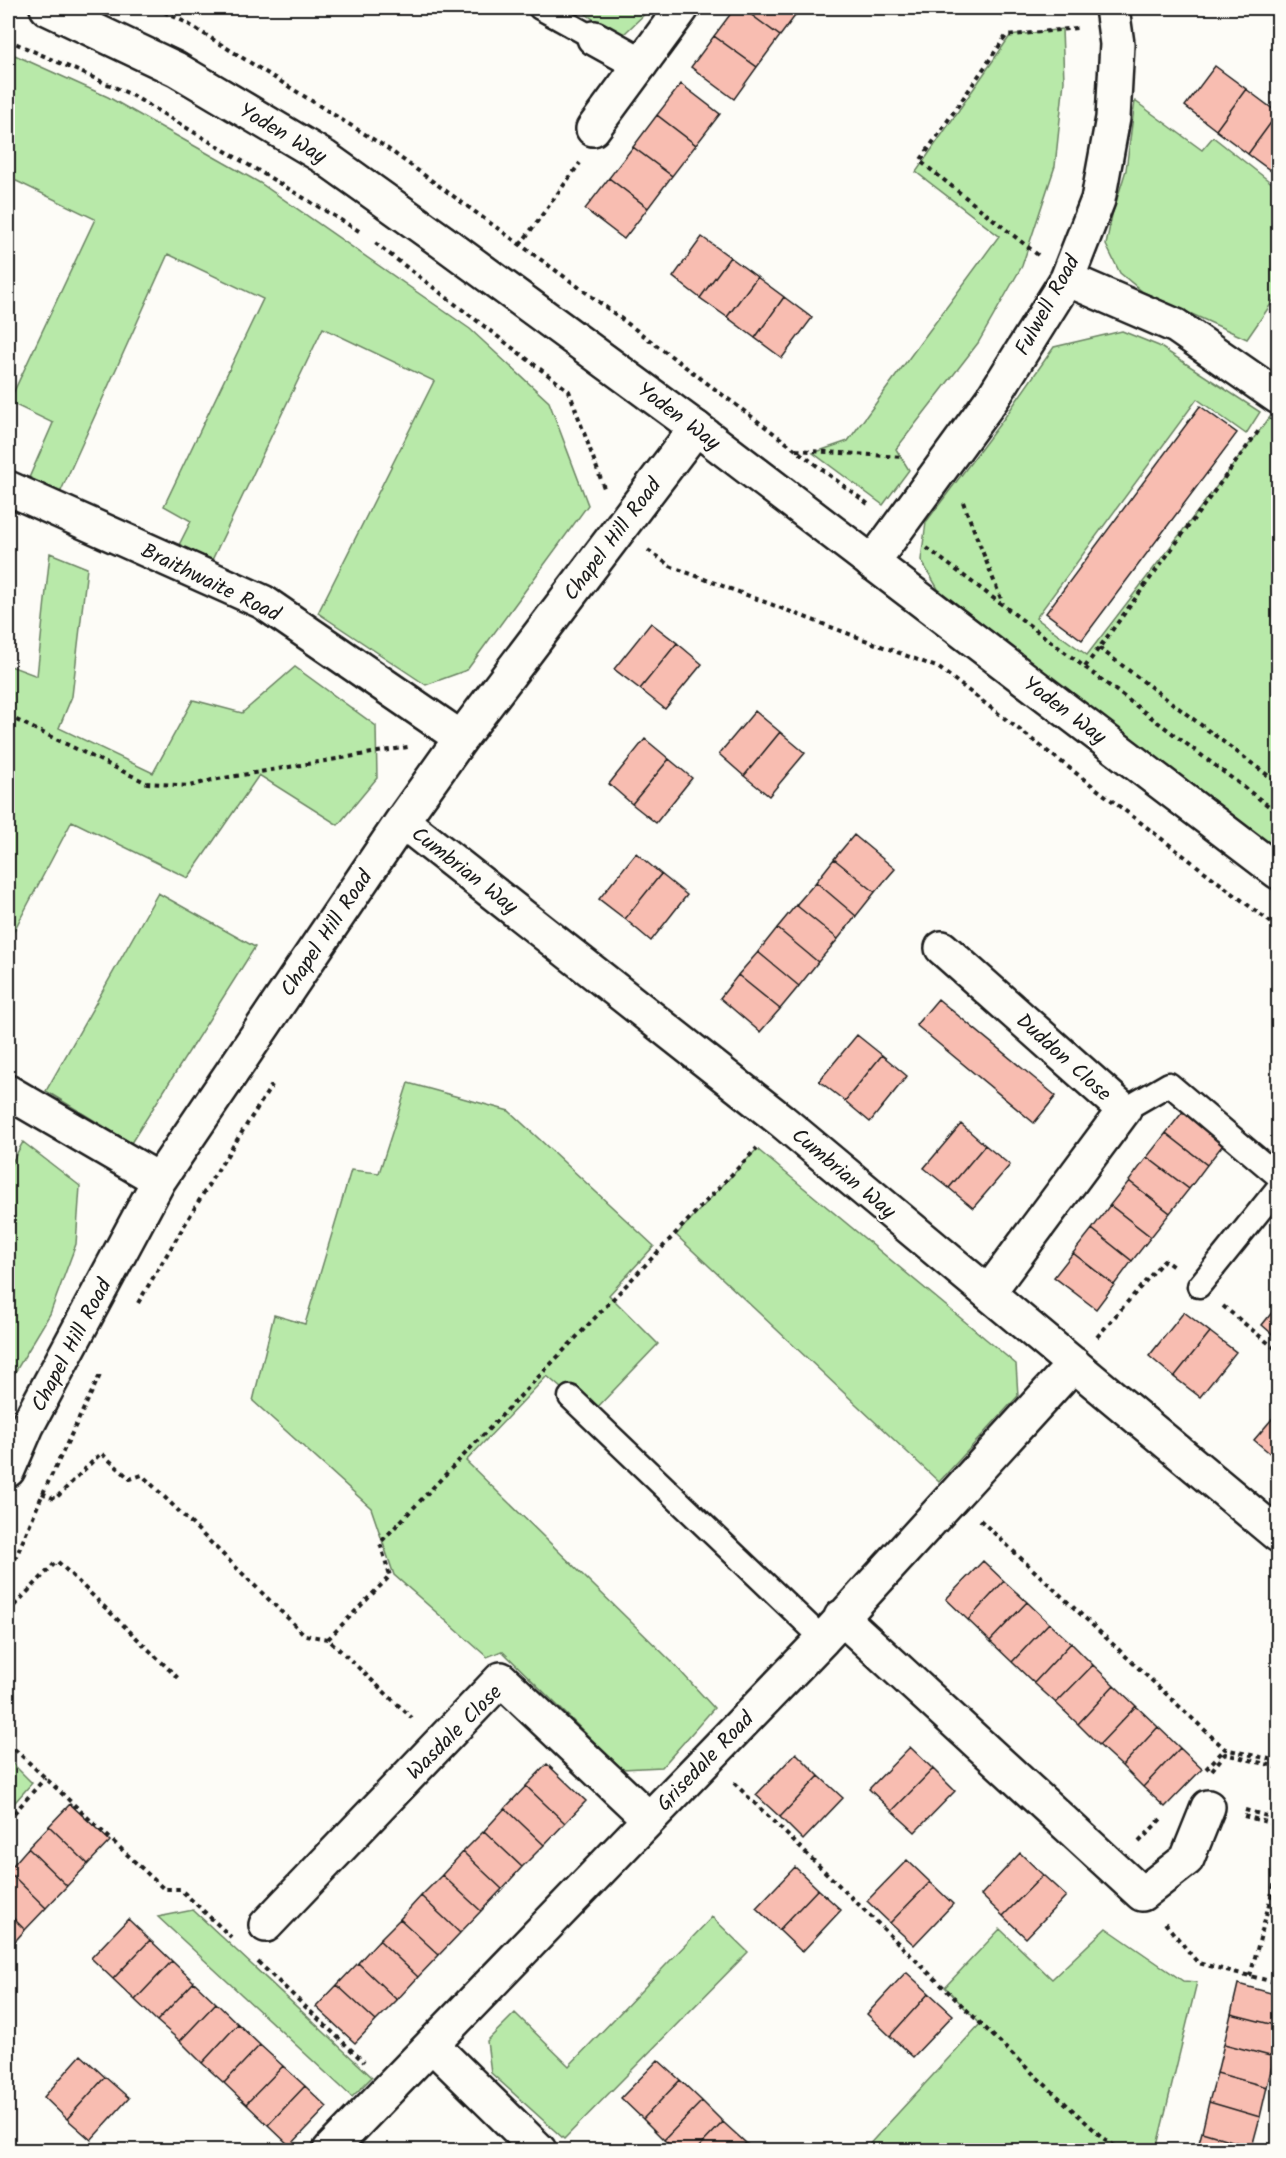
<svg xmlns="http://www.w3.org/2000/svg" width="1286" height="2158" font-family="Kalam,sans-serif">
<rect width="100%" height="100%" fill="#fdfcf7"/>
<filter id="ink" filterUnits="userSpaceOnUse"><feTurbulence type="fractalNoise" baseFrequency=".0167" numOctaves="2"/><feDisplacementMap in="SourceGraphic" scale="12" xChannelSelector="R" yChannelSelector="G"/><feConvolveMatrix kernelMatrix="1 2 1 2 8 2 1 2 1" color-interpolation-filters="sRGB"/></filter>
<g filter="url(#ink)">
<path fill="#b8e9a9" stroke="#6a8262" stroke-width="1.5" d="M589,8H651L624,34L610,31L586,14Z
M1062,29L1064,81L1055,166L1022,266L978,343L896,449L909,470L883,505L813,453L848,441L999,236L916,172L1010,36Z
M8,52L108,97L260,183L470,329L549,402L588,505L467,670L426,685L318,613L434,381L323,328L212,560L179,545L191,521L164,506L263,299L168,254L60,493L29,478L53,423L9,402L95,219L8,177Z
M1135,101L1202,150L1213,137L1278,188V294L1247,339L1143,292L1120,273L1106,245L1112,215L1126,170Z
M1122,331L1159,346L1260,412L1246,434L1197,399L1036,618L1087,655L1270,417L1278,424V852L1062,687L938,589L921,560L926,522L1005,417L1054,347Z
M50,553L87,568L72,696L59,728L153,773L193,700L242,713L295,667L376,726L377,778L338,825L259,775L188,878L72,821L8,942V665L37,676Z
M158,893L255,947L131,1143L46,1091Z
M408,1083L509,1111L654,1246L609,1295L658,1344L591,1414L547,1376L466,1461L671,1661L714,1708L662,1767L622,1769L502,1651L487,1657L394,1575L371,1508L253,1401L274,1315L305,1324L351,1170L379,1173Z
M23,1142L80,1186L76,1244L50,1314L8,1384V1170Z
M757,1149L1016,1364L1018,1396L939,1482L676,1235Z
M8,1759L32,1783L8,1810Z
M193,1910L372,2077L352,2097L158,1917Z
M712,1917L748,1952L564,2139L491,2073L487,2041L515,2013L569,2066Z
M1106,1928L1183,1981L1197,1982L1156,2150H864L980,2024L945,1987L1000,1929L1052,1979Z"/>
<path fill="#f8bdb1" stroke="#1c1c1c" stroke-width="1.5" d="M735,8H742L780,36L757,67L714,36Z
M742,8H801L780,36Z
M1000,8H1051L1001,15Z
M714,36L757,67L734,99L691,67Z
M1215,66L1246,89L1216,130L1185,106Z
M681,84L720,114L696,145L657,115Z
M1246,89L1278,113L1248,154L1216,130Z
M1278,113V176L1248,154Z
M657,115L696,145L672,176L633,147Z
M633,147L672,176L648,208L609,178Z
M609,178L648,208L624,239L585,209Z
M702,237L730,257L700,298L673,277Z
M730,257L757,277L727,317L700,298Z
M757,277L784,297L755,338L727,317Z
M784,297L812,318L782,358L755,338Z
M1200,406L1237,433L1082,640L1046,613Z
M651,623L677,643L640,689L614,669Z
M677,643L702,664L665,709L640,689Z
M755,711L780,732L744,776L719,754Z
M780,732L805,753L769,796L744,776Z
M645,739L669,759L632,804L609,784Z
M669,759L692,778L656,823L632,804Z
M854,835L895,869L875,892L834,859Z
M636,853L661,874L625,919L599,899Z
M834,859L875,892L856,916L816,882Z
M661,874L687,895L651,941L625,919Z
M816,882L856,916L838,939L796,905Z
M796,905L838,939L818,962L777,928Z
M777,928L818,962L799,986L758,952Z
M758,952L799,986L780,1009L738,975Z
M738,975L780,1009L760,1032L720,998Z
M938,999L1056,1096L1034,1123L916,1025Z
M857,1035L882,1055L845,1101L819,1081Z
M882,1055L907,1076L870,1122L845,1101Z
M1185,1109L1226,1141L1207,1165L1166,1133Z
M961,1124L985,1145L949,1188L924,1168Z
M1166,1133L1207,1165L1189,1189L1147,1157Z
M985,1145L1010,1165L973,1208L949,1188Z
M1147,1157L1189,1189L1170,1213L1129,1181Z
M1129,1181L1170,1213L1151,1237L1110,1205Z
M1110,1205L1151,1237L1132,1261L1092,1229Z
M1092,1229L1132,1261L1114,1285L1073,1253Z
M1073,1253L1114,1285L1096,1309L1054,1277Z
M1278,1305V1339L1262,1325Z
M1184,1312L1210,1332L1174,1377L1149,1356Z
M1210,1332L1236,1352L1200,1397L1174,1377Z
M1278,1412V1460L1254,1440Z
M983,1561L1004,1581L968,1620L946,1599Z
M1004,1581L1027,1602L990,1641L968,1620Z
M1027,1602L1049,1623L1012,1662L990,1641Z
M1049,1623L1071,1643L1034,1683L1012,1662Z
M1071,1643L1093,1665L1056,1703L1034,1683Z
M1093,1665L1114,1685L1078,1724L1056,1703Z
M1114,1685L1136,1706L1099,1745L1078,1724Z
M1136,1706L1158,1727L1122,1766L1099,1745Z
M1158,1727L1180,1748L1143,1787L1122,1766Z
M910,1747L933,1769L892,1811L869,1789Z
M1180,1748L1202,1769L1165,1807L1143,1787Z
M796,1753L819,1776L780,1817L756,1795Z
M547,1764L586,1801L565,1823L526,1786Z
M933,1769L955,1791L915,1832L892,1811Z
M819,1776L843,1798L803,1840L780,1817Z
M526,1786L565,1823L544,1845L505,1808Z
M70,1804L110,1841L88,1864L49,1826Z
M505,1808L544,1845L522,1867L484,1831Z
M49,1826L88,1864L67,1886L28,1848Z
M484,1831L522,1867L502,1889L463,1852Z
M28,1848L67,1886L46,1908L8,1871Z
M463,1852L502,1889L481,1911L442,1875Z
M1020,1853L1043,1875L1003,1916L981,1895Z
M907,1860L930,1882L890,1923L867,1901Z
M795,1867L818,1889L779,1930L756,1908Z
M8,1871L46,1908L25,1930L8,1913Z
M442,1875L481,1911L460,1933L421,1896Z
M1043,1875L1066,1896L1026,1938L1003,1916Z
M930,1882L953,1904L914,1945L890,1923Z
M818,1889L841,1910L802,1952L779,1930Z
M421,1896L460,1933L439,1955L400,1919Z
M8,1913L25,1930L8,1949Z
M128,1919L150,1940L113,1979L91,1958Z
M400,1919L439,1955L418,1977L379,1940Z
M150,1940L172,1961L135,2000L113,1979Z
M379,1940L418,1977L397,2000L358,1963Z
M172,1961L194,1982L157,2021L135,2000Z
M358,1963L397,2000L376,2021L337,1985Z
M906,1972L929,1993L890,2036L867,2014Z
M194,1982L216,2003L180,2041L157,2021Z
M1238,1984L1278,1995V2026L1231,2014Z
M337,1985L376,2021L355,2043L316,2007Z
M929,1993L953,2015L913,2057L890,2036Z
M216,2003L238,2024L202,2063L180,2041Z
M1231,2014L1278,2026V2041L1274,2057L1224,2044Z
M238,2024L260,2045L224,2083L202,2063Z
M1224,2044L1274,2057L1267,2087L1217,2073Z
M260,2045L283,2066L246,2104L224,2083Z
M81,2055L105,2077L67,2119L44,2097Z
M658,2060L680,2080L643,2119L621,2098Z
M283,2066L305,2086L268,2125L246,2104Z
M1217,2073L1267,2087L1260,2117L1209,2102Z
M105,2077L129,2098L91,2140L67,2119Z
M680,2080L702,2101L664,2140L643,2119Z
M305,2086L327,2107L290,2146L268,2125Z
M702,2101L723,2122L696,2150H676L664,2140Z
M1209,2102L1260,2117L1252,2147L1202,2132Z
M723,2122L746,2143L738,2150H696Z
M1202,2132L1252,2147L1251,2150H1197Z
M746,2143L754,2150H738Z"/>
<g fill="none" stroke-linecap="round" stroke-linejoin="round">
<g stroke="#1c1c1c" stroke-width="27">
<path id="service" d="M540,8L594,38
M1124,1110L1169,1084L1278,1176
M1199,1286L1278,1188
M570,1397L823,1639"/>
</g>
<g stroke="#1c1c1c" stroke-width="38">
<path id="minor" d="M594,38L641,64
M593,129L682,8
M1067,279L1176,326L1278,397
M8,488L263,602L461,738
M872,563L994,396L1067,279L1098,200L1113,118L1117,44L1112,8
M402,821L782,1121L1278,1535
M942,948L1124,1110L988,1293
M8,1092L159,1180
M8,1470L27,1426L159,1180L402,821L461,738L696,428
M841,1617L1142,1894L1187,1859L1208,1807
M266,1925L501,1679L649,1819
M432,2045L539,2150
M330,2150L823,1639L1074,1364"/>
</g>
<g stroke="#1c1c1c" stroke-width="38">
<path id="secondary" d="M47,8L176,69L324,157L447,245L696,428L1278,872"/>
</g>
<path stroke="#1c1c1c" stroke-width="4" stroke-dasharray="4.5 4.5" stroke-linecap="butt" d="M156,8L185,22L384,146L591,296L868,504
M8,40L130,94L359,231
M375,243L569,391L604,488
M520,245L580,163
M1038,255L920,161L1006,36L1077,28
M796,450L902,457
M963,502L1003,604
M927,548L1278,813
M648,550L670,566L939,668L1278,928
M1099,648L1278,783
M1085,667L1260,429
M8,716L147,783L190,786L212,780L408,747
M138,1303L212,1179L272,1085
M1223,1306L1278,1351
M1097,1337L1164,1260L1175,1268
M42,1493L55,1499L101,1453L130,1479L142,1475L305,1635L328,1639L412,1718
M980,1520L1225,1749L1278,1761
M8,1576L43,1493L101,1373
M8,1612L57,1561L180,1680
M328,1639L390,1576L380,1543L757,1148
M8,1743L164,1889H180L231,1937
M1206,1769L1225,1749
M1212,1770L1225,1754L1278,1767
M734,1783L1016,2058L1103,2138L1120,2150
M1245,1810L1278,1819
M1244,1816L1278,1825
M8,1820L45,1778
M1139,1842L1161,1819
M1165,1923L1198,1963L1278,1983
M258,1962L364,2062
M1250,1976L1278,1870"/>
<use href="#service" stroke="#fdfcf7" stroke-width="22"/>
<use href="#minor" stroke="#fdfcf7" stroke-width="33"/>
<use href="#secondary" stroke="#fdfcf7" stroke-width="33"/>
</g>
</g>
<g text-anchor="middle" stroke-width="4.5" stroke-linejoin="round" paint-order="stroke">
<g font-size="21" fill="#1c1c1c" stroke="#fdfcf7">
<text transform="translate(283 133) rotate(31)" y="7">Yoden Way</text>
<text transform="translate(1047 305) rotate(-61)" y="7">Fulwell Road</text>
<text transform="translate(679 416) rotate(37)" y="7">Yoden Way</text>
<text transform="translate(612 539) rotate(-53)" y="7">Chapel Hill Road</text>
<text transform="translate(211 582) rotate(26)" y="7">Braithwaite Road</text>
<text transform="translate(1065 710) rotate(37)" y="7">Yoden Way</text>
<text transform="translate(465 870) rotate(38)" y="7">Cumbrian Way</text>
<text transform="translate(326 933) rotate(-56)" y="7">Chapel Hill Road</text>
<text transform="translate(1064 1057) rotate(42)" y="7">Duddon Close</text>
<text transform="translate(844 1173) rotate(40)" y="7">Cumbrian Way</text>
<text transform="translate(71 1345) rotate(-62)" y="7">Chapel Hill Road</text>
<text transform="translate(454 1732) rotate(-45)" y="7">Wasdale Close</text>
<text transform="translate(705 1761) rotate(-46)" y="7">Grisedale Road</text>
</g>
</g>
<rect width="1286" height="2158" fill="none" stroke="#fdfcf7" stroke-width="30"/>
<rect x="15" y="15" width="1256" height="2128" fill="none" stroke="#1c1c1c" stroke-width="2" filter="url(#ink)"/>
</svg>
